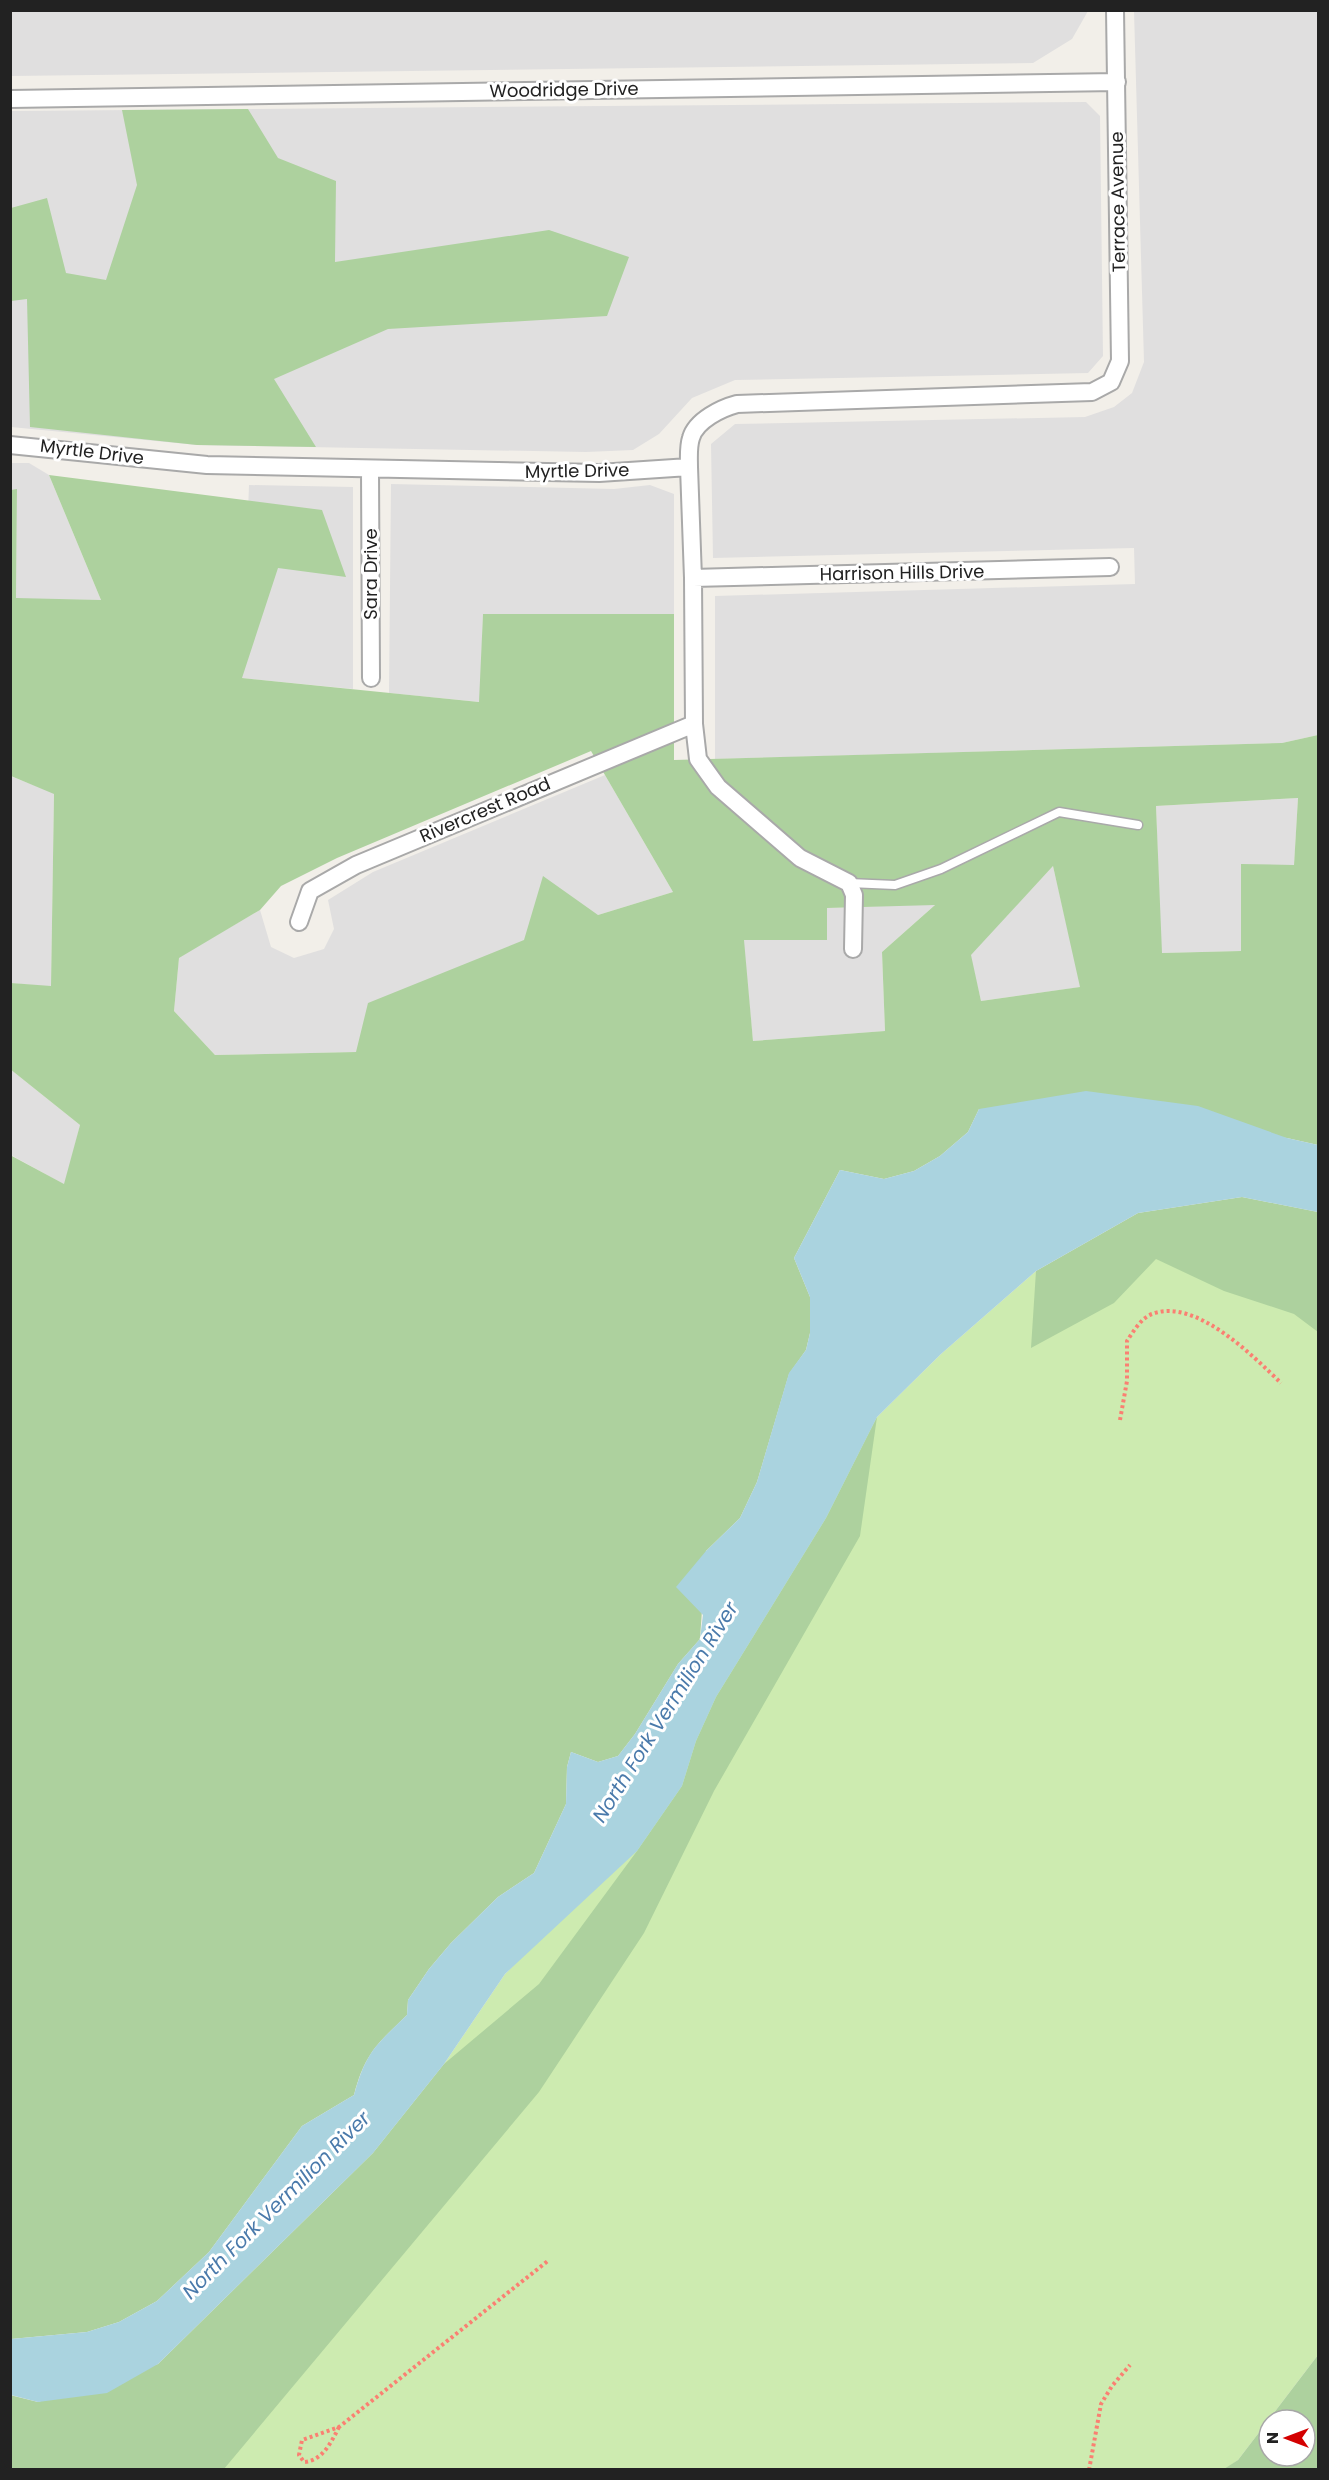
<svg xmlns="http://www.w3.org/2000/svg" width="1329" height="2480" font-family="Poppins,sans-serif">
<rect width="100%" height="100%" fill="#f2efe9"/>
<path fill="#e0dfdf" d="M10,11L11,10L1088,11L1072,39L1033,63L11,76Z
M1134,11H1318V735L1282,743L715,759V596L1135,584L1134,548L713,558L711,444L735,424L1085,417L1114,407L1132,393L1144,362Z
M1086,102L1100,116L1103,356L1088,373L735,380L692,398L659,434L633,450L586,452L197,445L11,427L10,111Z
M11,463H29L49,475L101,600L16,599L17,490H11Z
M391,484L614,489L650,485L674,494V614H483L480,702L389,693Z
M249,485L353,487V689L242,678Z
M605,775L673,892L598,915L356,1052L215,1055L174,1011L179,957L260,910L271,947L294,958L324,949L334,929L328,900L373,872Z
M10,776L54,793L51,987L11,983Z
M1298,798L1294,866L1241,865V951L1161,953L1156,806Z
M1053,866L1081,987L981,1001L970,955Z
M936,904L882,952L885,1031L753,1041L743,940H827V908Z
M10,1069L80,1125L65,1185L11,1155Z"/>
<path fill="#cdebb0" d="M1318,1212V2355L1238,2460L1224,2470L185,2469L312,2214L373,2153L444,2064L505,1974L566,1914L877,1417L941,1354L1036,1271Z"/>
<path fill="#add19e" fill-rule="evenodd" d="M248,109L278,158L336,181L335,262L549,230L629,257L607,316L388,329L274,379L316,447L197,445L30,427L27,299L11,301V208L47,198L66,273L106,280L137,185L122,110Z
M49,475L322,510L346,577L278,568L242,678L479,702L483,614H674V760L1282,743L1318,735V1145L1287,1138L979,1109L968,1132L940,1156L914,1171L884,1179L840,1170L794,1258L810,1297V1333L806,1350L789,1374L757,1482L740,1518L706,1551L700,1639L678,1664L635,1734L618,1756L598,1762L571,1752L567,1767L566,1804L534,1873L498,1897L451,1943L429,1969L408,2000L407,2015C377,2044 365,2053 354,2095L302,2126L209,2252L157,2301L119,2322L87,2332L11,2339L10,1155L64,1184L80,1125L10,1069L11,983L51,986L54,794L11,776V490L17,489L16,598L101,600ZM591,751L673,892L598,915L543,876L524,940L368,1003L356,1052L215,1055L174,1011L179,958L260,910L281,886L337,858ZM1298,798L1294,865L1241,864V951L1162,953L1156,806ZM1053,866L1080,987L981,1001L971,955ZM935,905L882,952L885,1031L753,1041L744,940H827V908Z
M1242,1197L1318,1212V1332L1294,1314L1224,1291L1156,1259L1114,1303L1031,1348L1036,1271L1138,1213Z
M877,1417L860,1536L714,1791L644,1933L539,2092L224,2469H11L10,2395L38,2402L158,2364L373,2153L444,2064L539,1984L637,1851L682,1786L696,1741L716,1697L826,1518Z
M1318,2355V2469H1224L1238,2460ZM1269,2420H1305V2456H1269Z"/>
<path fill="#aad3df" d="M1086,1091L1198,1106L1287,1138L1318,1145V1212L1242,1197L1138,1213L1036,1271L941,1354L877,1417L826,1518L716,1697L696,1741L682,1786L637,1851L505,1974L444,2064L373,2153L158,2364L107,2393L38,2402L11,2395V2339L87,2332L119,2322L157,2301L209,2252L302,2126L354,2095C366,2052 375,2046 407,2015L408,2000L429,1969L451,1943L498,1897L534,1873L566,1804L567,1767L571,1752L598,1762L618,1756L635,1734L678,1664L700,1639L703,1615L676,1587L706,1551L740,1518L757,1482L789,1373L806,1350L810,1333V1297L794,1258L840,1170L884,1179L914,1171L940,1156L968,1132L979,1109Z"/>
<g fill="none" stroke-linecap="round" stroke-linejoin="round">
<g stroke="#a9a9a9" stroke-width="11">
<path id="lane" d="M849,883L895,885L941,869L1059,812L1138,825"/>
</g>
<g stroke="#a9a9a9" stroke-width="20">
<path id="street" d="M10,99L1117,82
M10,445L207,465L599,473L689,467C689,458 688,447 691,438C696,420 722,408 737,404L1092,392L1111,382L1120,361L1115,10
M370,469L371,678
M693,578L1110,567
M694,724L698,759L718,787L800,858L849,883L854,895L853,949
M299,922L310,891L356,865L694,724L693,578L689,467"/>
</g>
<path stroke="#fa8072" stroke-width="4" stroke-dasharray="3 3" stroke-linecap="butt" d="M1120,1420L1127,1381V1341C1133,1332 1141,1318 1152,1314C1195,1297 1253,1356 1281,1383
M339,2427C331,2443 322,2461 304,2462L299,2455L302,2440L339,2427L549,2260
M1089,2470L1101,2404L1112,2386L1130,2365"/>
<use href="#lane" stroke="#fff" stroke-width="8"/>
<use href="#street" stroke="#fff" stroke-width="16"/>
</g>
<g text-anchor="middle" stroke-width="6" stroke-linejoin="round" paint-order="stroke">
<g font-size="18" fill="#222" stroke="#fff">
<text transform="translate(564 90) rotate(-1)" y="6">Woodridge Drive</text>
<text transform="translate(1118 202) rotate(-91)" y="6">Terrace Avenue</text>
<text transform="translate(92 452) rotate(7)" y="6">Myrtle Drive</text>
<text transform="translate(577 471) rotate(-1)" y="6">Myrtle Drive</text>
<text transform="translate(902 573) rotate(-1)" y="6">Harrison Hills Drive</text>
<text transform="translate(371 574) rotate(-90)" y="6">Sara Drive</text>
<text transform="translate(485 810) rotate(-23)" y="6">Rivercrest Road</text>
</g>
<g font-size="20" font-style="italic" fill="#4a7aab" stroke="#fff">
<text transform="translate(665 1712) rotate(-58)" y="7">North Fork Vermilion River</text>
<text transform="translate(276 2205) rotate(-45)" y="7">North Fork Vermilion River</text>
</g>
</g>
<rect width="1329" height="2480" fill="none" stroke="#222222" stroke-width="24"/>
<g transform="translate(1287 2438) rotate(270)"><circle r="28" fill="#ffffff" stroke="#a7a7a7" stroke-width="1.5"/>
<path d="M0-4.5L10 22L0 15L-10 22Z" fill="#d40000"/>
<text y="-9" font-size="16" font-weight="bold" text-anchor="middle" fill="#222222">N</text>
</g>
</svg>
